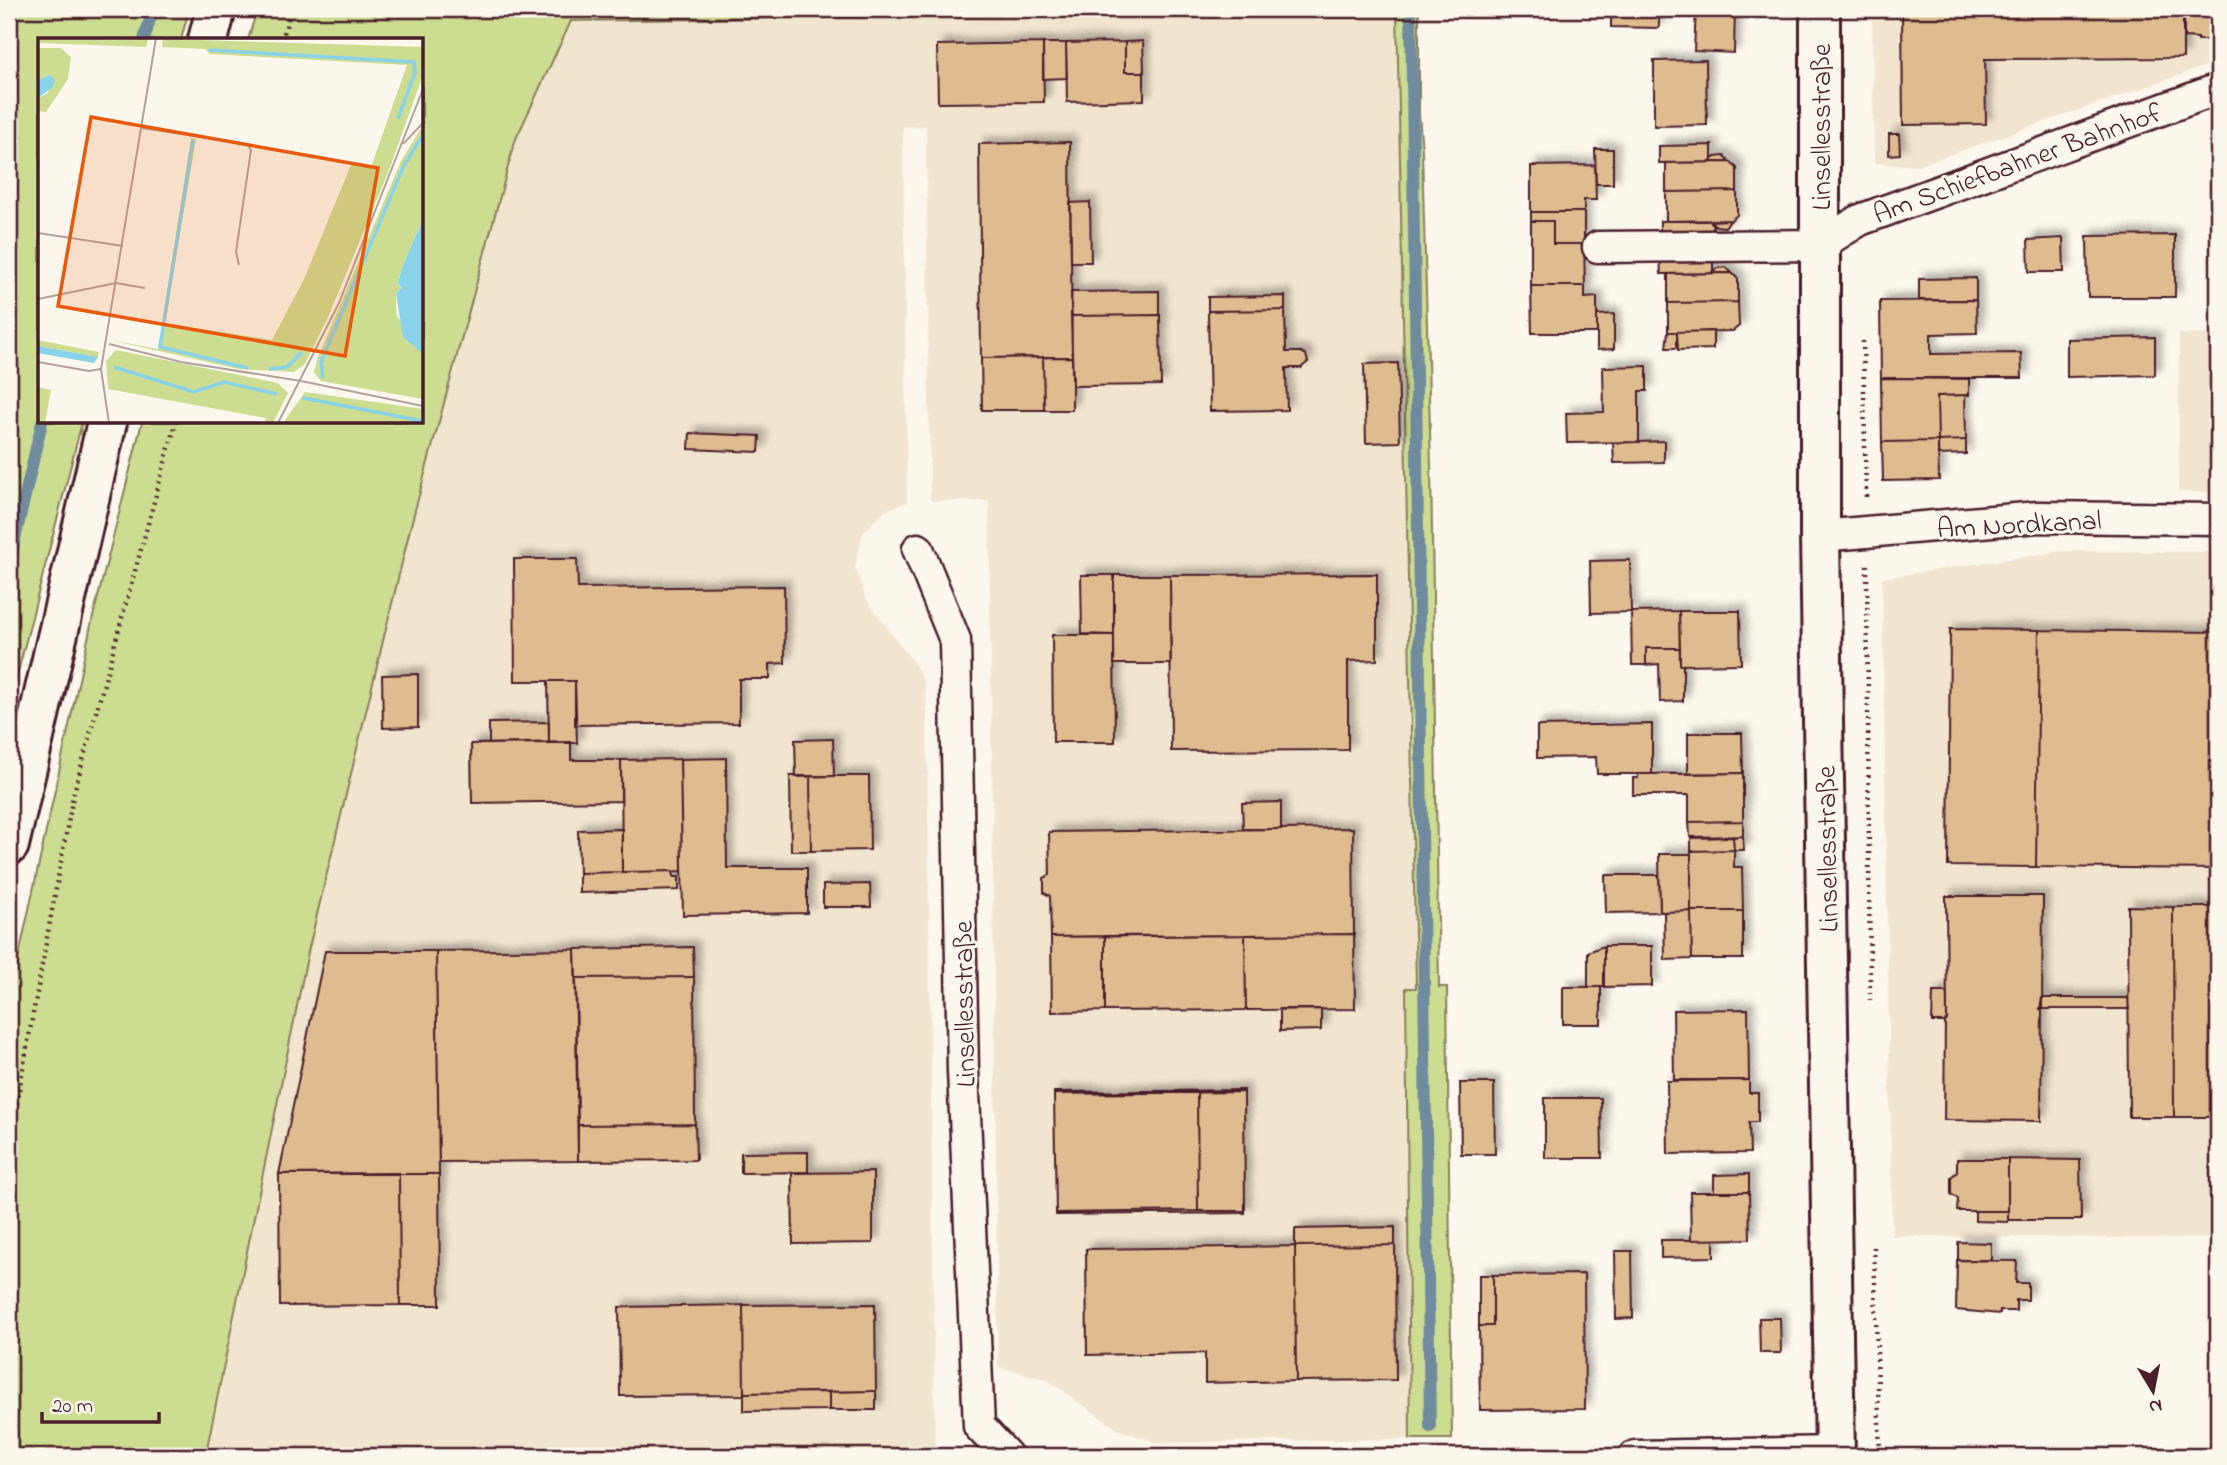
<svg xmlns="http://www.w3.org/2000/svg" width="2227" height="1465" font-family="'Indie Flower',sans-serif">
<defs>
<filter id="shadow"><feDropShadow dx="6" dy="-6" stdDeviation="3.5" flood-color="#0004"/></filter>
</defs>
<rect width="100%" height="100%" fill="#fbf7ec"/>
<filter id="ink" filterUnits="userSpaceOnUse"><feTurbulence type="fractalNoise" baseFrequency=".0143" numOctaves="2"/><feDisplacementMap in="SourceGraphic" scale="14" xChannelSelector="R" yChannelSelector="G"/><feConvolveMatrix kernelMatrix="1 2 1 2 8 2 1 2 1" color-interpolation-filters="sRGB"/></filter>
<g filter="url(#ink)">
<path fill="#f2e5d0" d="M1398,9L1416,988L1406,989L1410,1439L1158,1443L1117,1429L1046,1379L998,1367L989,501H930L926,126L903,127L907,502L884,511L863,533L855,567L866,599L914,663L924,681L927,703L935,1441L939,1456H54L206,1452L308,952L411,525L515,141L571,20Z
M1872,9H2218V62L1917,166L1874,163Z
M2179,334L2218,335V492H2178Z
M2062,551L2218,552V1239L1892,1236L1882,578Z"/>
<path fill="#ccdc90" stroke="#8b7e5e" stroke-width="2" d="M9,9H189L181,40H40V422H82L9,707Z
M257,9H1419V114L1422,151L1431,466L1439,987H1447L1452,1439H1410L1406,988H1416L1397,9L571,21L515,141L411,525L308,952L206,1453L9,1456V1001L91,625L142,422H422V40H248Z"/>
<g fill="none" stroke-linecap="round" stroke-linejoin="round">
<path stroke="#708b9e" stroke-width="12" d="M1411,9L1430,1427
M144,40L153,9
M9,565L42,422"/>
</g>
<path fill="#debc90" stroke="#4a1f2b" stroke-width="2" filter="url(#shadow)" d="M1611,9H1659V28L1611,27Z
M1696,9H1735L1734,53L1694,51Z
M1902,9H2183V58L1985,59L1986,124L1903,125Z
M2184,9H2218V40H2198V38L2184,37Z
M1143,41L1144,72H1125V42Z
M1125,42V72H1144V100L1067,102L1066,43Z
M1043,43L1044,102L938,103L937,45Z
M1043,43H1066L1067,78L1043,79Z
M1706,60L1707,125L1654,126V61Z
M1889,134H1899L1900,154L1889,155Z
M1070,142L1072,357L981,358L979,144Z
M1712,145V159L1709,162L1659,163V146Z
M1595,149H1613V184H1596Z
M1724,156L1730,162H1709L1715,157Z
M1730,162L1737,168V191L1666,192V163Z
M1595,165L1596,200H1584V212H1531V166Z
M1737,191V215L1731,220L1666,221V192Z
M1090,202L1091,262H1071L1070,203Z
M1531,212H1584V244H1553V221H1531Z
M1731,220L1725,227L1716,226L1710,221Z
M1531,221H1553V244H1584L1585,286H1531Z
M1660,221H1710L1713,224V238L1660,239Z
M2175,235V297H2088L2087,236Z
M2063,238L2064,272H2029L2028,240Z
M1660,256H1713V271L1711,273L1661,274Z
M1726,267L1732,273H1711L1717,268Z
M1732,273L1738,279V302L1668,303V274Z
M1976,278V300H1919V279Z
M1531,286H1585V298L1597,297V333H1532Z
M1159,291V315L1071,316V292Z
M1285,296V310L1208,311V297Z
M1976,300L1977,333L1931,334V354L2021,353L2022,378H1881L1880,301Z
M1738,302L1739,326L1733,331L1668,332V303Z
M1285,310L1286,352H1301L1306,355L1308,362L1301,368H1286L1287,410L1210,411L1208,311Z
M1614,314V349L1597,350V315Z
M1160,315L1161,385L1073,386L1071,316Z
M1713,331V349L1678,350L1677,332Z
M1668,332H1677V348H1666Z
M2155,337V375L2067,377V339Z
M1043,357L1044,410H982L981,358Z
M1043,357H1072V410H1044Z
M1398,363L1400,442L1366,443L1364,364Z
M1647,366V391H1639V442L1567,443L1566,413L1604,412L1603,367Z
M1881,378L1969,379V395L1937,396L1938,441L1882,442Z
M1965,395L1966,440L1938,441L1937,396Z
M690,433L760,436L759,452L689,449Z
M1966,440V454L1938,455V441Z
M1664,441V462L1614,463L1613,443Z
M1938,441L1939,480L1883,481L1882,442Z
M514,559H577L578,588L784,586L785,663L770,664V679H739V723L575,725V681H515Z
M1630,560L1631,612L1591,613L1590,561Z
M1377,574V660L1348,661V750L1171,751L1170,575Z
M1081,575H1114V635L1082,634Z
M1114,575H1170L1171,664H1114Z
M1679,611H1740L1741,664L1680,665Z
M1679,611L1680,648H1646V665H1632L1631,612Z
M1950,629L2039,630L2036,867L1948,866Z
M2039,630L2218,632V869L2036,867Z
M1052,635H1114L1115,742H1053Z
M1646,648H1680V665H1683V701L1660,702L1659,664L1646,665Z
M418,674V727L383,728L382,675Z
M548,681H575L577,743H549Z
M549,722V743L489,744V723Z
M1652,724V774H1597L1596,757L1537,758V726Z
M1688,733H1742L1743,773L1688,774Z
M833,739L834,776L796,777L795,740Z
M571,742V760H621V801L472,803L471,744Z
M726,758L727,868H807V913L683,915L680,759Z
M680,759L682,871L622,872L621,760Z
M1743,773V821L1689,822V795H1633V778H1638V774Z
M790,776H810L811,851H791Z
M810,776H869L870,850L811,851Z
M1281,802V829H1243L1242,803Z
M1743,821V836L1690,837L1689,822Z
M1353,828L1354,934L1051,937L1050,896L1044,893V878L1050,875L1049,832Z
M622,829V872L579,873L578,830Z
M1743,836L1744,850H1734L1733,837Z
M1733,837L1734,850L1691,851V838Z
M1734,850V867H1742L1743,911H1691V851Z
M1659,854H1691V911L1660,912Z
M673,871L674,877H679V890L579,893V873Z
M1605,875H1659L1660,912L1606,913Z
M870,884L871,907H823V885Z
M1946,896H2043L2041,1121L1944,1120L1945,1021L1947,1020Z
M2128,906L2173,907L2174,1117H2129Z
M2173,907H2218V1117H2174Z
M1691,911H1743V959H1692Z
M1691,911L1692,959L1665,960L1664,912Z
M1354,934L1355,1009L1246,1010L1245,935Z
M1245,935L1246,1010L1105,1011V936Z
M1105,936V1011L1052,1012L1051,937Z
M1604,946H1652V986L1604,987Z
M1604,946V987H1588V952Z
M693,947L694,977L576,978L575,949Z
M575,949L578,1161L439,1162L436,951Z
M325,951H436L439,1174H279Z
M694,977L695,1124L578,1125L576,978Z
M1563,987H1601V1024H1563Z
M1933,992H1945L1947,994V1020L1945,1022H1932Z
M2042,998H2128L2129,1009H2040Z
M1280,1009H1321V1030L1280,1031Z
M1748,1009L1749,1080H1674L1673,1010Z
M1749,1080V1093H1758V1122H1749L1750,1153L1668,1154L1667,1081Z
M1460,1083H1494L1495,1154H1461Z
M1244,1090V1092L1054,1094V1092Z
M1197,1092L1198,1211L1056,1213L1054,1094Z
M1197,1092H1244L1245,1211H1198Z
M1545,1098H1601L1602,1158H1545Z
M695,1124L696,1160L578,1161V1125Z
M808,1152V1172L741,1173V1153Z
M1957,1159H2008V1211H1957L1958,1199L1951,1194V1177L1957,1172Z
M2008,1159L2080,1160L2081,1220H2008Z
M873,1172V1243L793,1244L792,1173Z
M399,1173L400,1305L280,1306L279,1174Z
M399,1174H439L440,1305H400Z
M1749,1174V1192H1714V1175Z
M1690,1192H1749L1750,1239L1691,1240Z
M1198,1211H1245V1213L1056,1215V1213Z
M1975,1211H2008V1222L1975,1221Z
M1395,1227V1245L1295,1246V1229Z
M1661,1240H1714V1257L1661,1258Z
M1958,1242L1991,1243V1260H1958Z
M1395,1245L1396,1380L1296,1381L1295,1246Z
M1295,1246L1296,1381L1205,1383V1353L1087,1355L1086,1249Z
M1615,1251H1632L1633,1318L1616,1319Z
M1957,1260L2017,1261L2016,1283H2028V1300H2016V1311H2000V1314L1956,1310Z
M1584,1274L1585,1409L1480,1410L1479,1326H1493V1275Z
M1479,1275H1493V1326H1479Z
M875,1304L876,1391L744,1393L743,1305Z
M743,1305L744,1395L620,1396L619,1307Z
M1759,1318H1780L1781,1353H1760Z
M876,1391V1410H829V1392Z
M829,1392V1410L744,1411V1393Z"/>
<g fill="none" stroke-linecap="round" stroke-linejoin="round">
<g stroke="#4a1f2b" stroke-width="35">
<path id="street" d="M1598,247L1820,245L1860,220L2218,89
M1820,536L2038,517L2218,519
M918,549L955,640L963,1071L979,1426L1007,1456
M1635,1456L1835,1452"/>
</g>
<g stroke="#4a1f2b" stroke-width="44">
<path id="secondary" d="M1820,9V536L1835,1456
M208,40L216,9
M9,845L107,422"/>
</g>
<path stroke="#4a1f2b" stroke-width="4.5" stroke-dasharray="2 5" stroke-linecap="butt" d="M282,40L291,9
M1863,341L1866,497
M1867,565L1870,1000
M9,1145L73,796L176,422
M1874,1247L1880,1456"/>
<use href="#street" stroke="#fbf7ec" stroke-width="30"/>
<use href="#secondary" stroke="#fbf7ec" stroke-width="38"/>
</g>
</g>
<g text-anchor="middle" stroke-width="6" stroke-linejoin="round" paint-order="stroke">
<g font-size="28" fill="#4a1f2b" stroke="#fbf7ec">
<text transform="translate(1820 127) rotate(-90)" y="10">Linsellesstraße</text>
<text transform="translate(2017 162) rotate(-20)" y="10">Am Schiefbahner Bahnhof</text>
<text transform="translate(2019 523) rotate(-3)" y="10">Am Nordkanal</text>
<text transform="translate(1826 849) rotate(-91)" y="10">Linsellesstraße</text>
<text transform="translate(963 1004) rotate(-91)" y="10">Linsellesstraße</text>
</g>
</g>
<g transform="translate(38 38)">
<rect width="385" height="385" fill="#fbf7ec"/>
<path d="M0,0L78,2L110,1L108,9L0,5ZM125,1L385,9V37L350,135L290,279L267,326L256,334L201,331L72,302L120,311L153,100L158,101L127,285L234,302L266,241L313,127L333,129L369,27L172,16L167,11L124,9ZM0,10H23L33,19L30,41L8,74L0,73V60L10,55L12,37L0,42ZM385,87V181L364,230L360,245L364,250L358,255V276L385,316V361L283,343L276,334L280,319L363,123ZM0,302L61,314L60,319L0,308ZM78,312L240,345L250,355L235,385H226L228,380L70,351L68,323ZM0,349L13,352L7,385H0ZM267,354L385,371V385H245Z" fill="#ccdc90"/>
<path d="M12,37L17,42L14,50L0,60V42ZM385,181V316L365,299L358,255L364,250L360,245L364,230ZM0,308L60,319L56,325L0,315Z" fill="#89d3ea"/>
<path fill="none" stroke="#89d3ea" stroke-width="3.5" d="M171,12L376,24L377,34L360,81M155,102L122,309L210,330M76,329L156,354L186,344L239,356M231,331L249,329L264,314M285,340L283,324L366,127L385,97M265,360L385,383"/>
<path fill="none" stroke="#b4a19f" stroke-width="2" d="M104,90L209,106L213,112L198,214L201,227M365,106L385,85M0,195L85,208M0,261L78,245L107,250M71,306L143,324L263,343M0,324L51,333L63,331M63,331L118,0M63,331L71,385M263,343L385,368M240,385L301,265L385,51"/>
<path fill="#e8590c" fill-opacity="0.15" stroke="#e8590c" stroke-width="3.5" d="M53,79L340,130L307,318L20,268Z"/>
<rect width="385" height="385" fill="none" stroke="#4a1f2b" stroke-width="3.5"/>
</g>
<rect width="2227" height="1465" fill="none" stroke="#fbf7ec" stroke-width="35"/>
<rect x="18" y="18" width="2192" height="1430" fill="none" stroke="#4a1f2b" stroke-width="2.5" filter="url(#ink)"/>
<g transform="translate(2153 1391) rotate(170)" stroke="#fbf7ec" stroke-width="5" paint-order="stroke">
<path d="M0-5L12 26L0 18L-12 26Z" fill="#4a1f2b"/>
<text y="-10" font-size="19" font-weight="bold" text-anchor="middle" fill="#4a1f2b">N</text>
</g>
<path d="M42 1412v10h117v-10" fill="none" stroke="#4a1f2b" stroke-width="3.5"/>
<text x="52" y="1412" font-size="21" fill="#4a1f2b" stroke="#fbf7ec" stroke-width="5" paint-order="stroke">20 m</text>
</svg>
